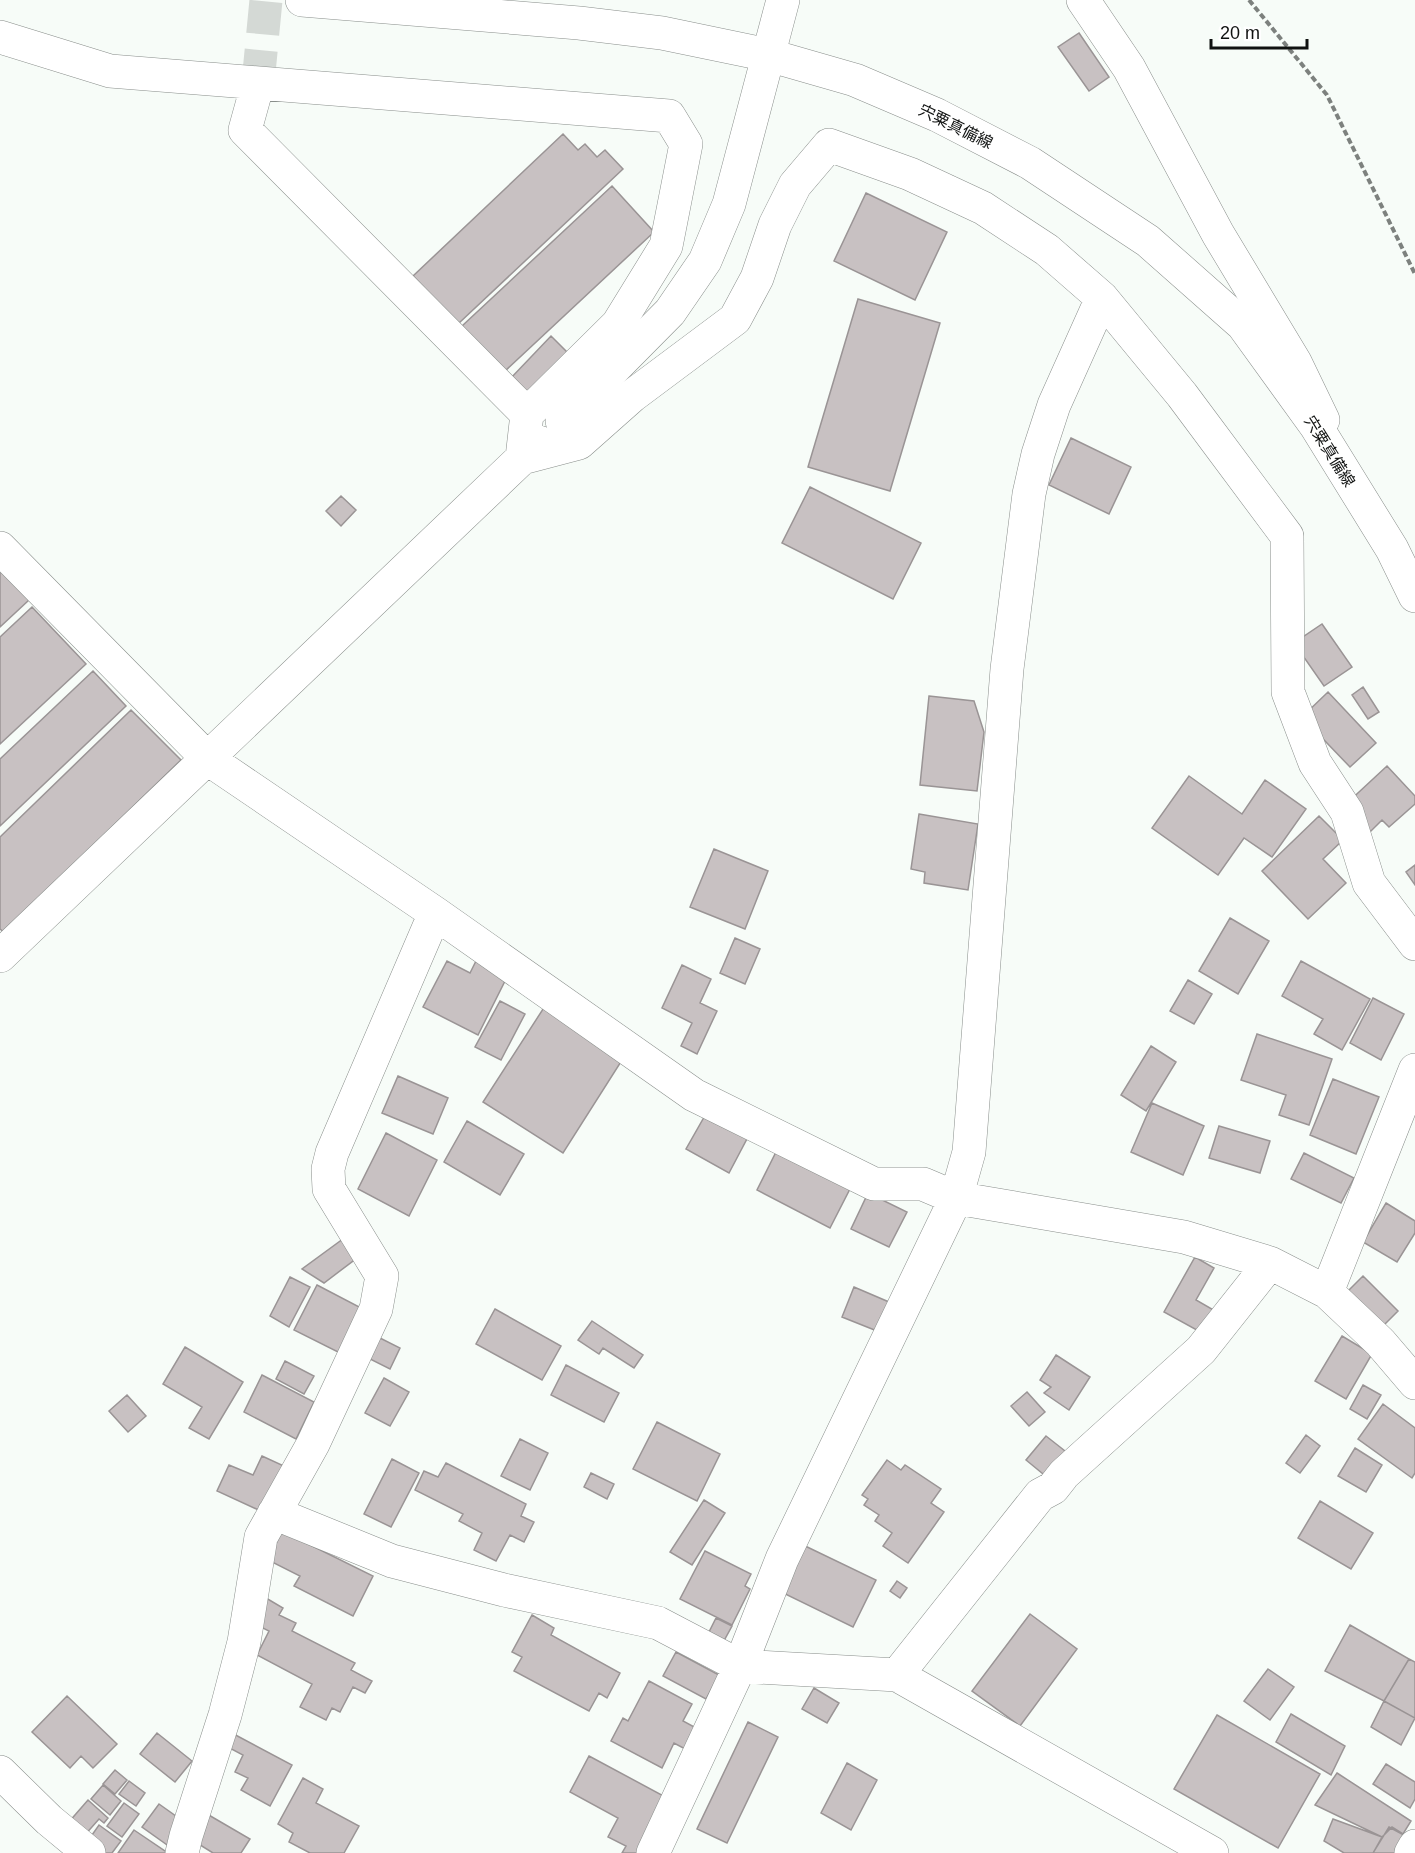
<svg xmlns="http://www.w3.org/2000/svg" width="1415" height="1853" font-family="Arial,'Noto Sans JP',sans-serif">
<rect width="100%" height="100%" fill="#f7fcf8"/>
<path fill="#c8c1c2" stroke="#9a9495" stroke-width="1.5" d="M1079,33L1109,77L1089,91L1058,47Z
M563,134L578,150L585,144L597,157L605,150L623,169L458,324L413,276Z
M612,186L654,232L504,372L462,326Z
M866,193L947,232L915,300L834,261Z
M858,299L940,323L890,491L808,467Z
M551,336L568,353L526,397L509,380Z
M1071,438L1131,467L1109,514L1049,485Z
M810,487L921,543L893,599L782,543Z
M341,496L356,510L341,526L326,511Z
M0,570L29,600L0,627Z
M32,607L86,664L0,744V637Z
M1322,624L1352,667L1324,686L1294,643Z
M93,671L126,706L0,826V759Z
M1363,687L1379,712L1368,719L1352,695Z
M1328,692L1376,743L1350,767L1302,717Z
M929,696L974,701L984,732L977,791L920,785Z
M131,710L181,760L4,932L0,929V837Z
M1387,766L1415,796V804L1389,827L1382,820L1370,832L1345,805Z
M1189,776L1242,814L1265,780L1306,809L1272,857L1244,838L1218,875L1152,828Z
M919,814L978,824L968,890L924,883L925,872L911,869Z
M1319,816L1343,840L1323,859L1346,883L1308,919L1262,871Z
M714,849L768,871L745,929L690,907Z
M1415,865V885L1406,872Z
M1230,918L1269,941L1238,994L1199,971Z
M735,938L760,949L745,984L720,973Z
M477,959L508,975L478,1035L423,1007L447,961L470,973Z
M1301,961L1370,999L1342,1050L1314,1034L1323,1019L1282,996Z
M682,965L711,979L700,1003L717,1011L697,1054L681,1046L692,1023L662,1008Z
M1188,980L1212,994L1194,1024L1170,1011Z
M1373,998L1404,1014L1381,1060L1350,1043Z
M500,1001L525,1014L501,1060L475,1047Z
M545,1006L624,1057L563,1153L483,1102Z
M1257,1034L1332,1059L1309,1125L1279,1115L1286,1095L1241,1080Z
M1151,1046L1176,1062L1146,1111L1121,1095Z
M398,1076L448,1098L433,1134L382,1113Z
M1333,1079L1379,1097L1356,1154L1310,1135Z
M1152,1103L1204,1126L1183,1175L1131,1152Z
M707,1112L749,1135L729,1173L686,1149Z
M467,1121L524,1154L500,1195L444,1162Z
M1219,1126L1270,1141L1260,1173L1209,1158Z
M386,1133L437,1160L409,1216L358,1189Z
M779,1146L853,1183L830,1228L757,1190Z
M1304,1153L1354,1178L1341,1203L1291,1179Z
M868,1193L907,1212L889,1247L851,1229Z
M1386,1203L1415,1221V1233L1397,1262L1363,1242Z
M347,1236L361,1255L324,1283L302,1269Z
M1195,1257L1214,1268L1196,1300L1217,1312L1204,1334L1164,1312Z
M1363,1276L1398,1311L1376,1333L1341,1298Z
M290,1277L310,1287L289,1327L270,1316Z
M317,1285L365,1310L342,1354L294,1330Z
M854,1287L889,1302L877,1331L842,1317Z
M495,1309L561,1346L542,1380L476,1344Z
M592,1321L643,1355L634,1368L603,1348L599,1354L578,1340Z
M376,1336L400,1348L390,1369L366,1357Z
M1342,1336L1372,1354L1346,1399L1315,1381Z
M185,1347L243,1382L209,1439L189,1428L202,1407L163,1384Z
M1056,1355L1090,1377L1069,1410L1044,1393L1051,1387L1040,1380Z
M285,1361L314,1376L304,1394L276,1379Z
M566,1365L619,1393L604,1422L551,1395Z
M262,1375L314,1402L296,1439L244,1412Z
M384,1378L409,1392L390,1426L365,1413Z
M1363,1385L1381,1395L1367,1419L1350,1409Z
M1027,1392L1045,1412L1029,1426L1011,1406Z
M127,1395L146,1416L128,1432L109,1411Z
M1383,1404L1415,1428V1473L1412,1478L1358,1439Z
M657,1422L720,1454L697,1501L633,1469Z
M1306,1435L1320,1446L1300,1473L1286,1463Z
M1046,1436L1074,1458L1054,1483L1026,1460Z
M520,1439L548,1453L530,1490L501,1476Z
M1355,1448L1382,1465L1366,1492L1338,1476Z
M262,1456L284,1466L263,1512L217,1491L229,1465L253,1475Z
M392,1459L419,1473L391,1527L364,1514Z
M887,1460L901,1470L905,1465L941,1489L931,1503L944,1512L908,1563L883,1546L892,1533L875,1521L879,1515L864,1505L868,1499L862,1495Z
M446,1463L526,1504L521,1516L534,1522L524,1542L510,1535L496,1561L474,1550L482,1533L459,1521L463,1514L415,1490L424,1471L438,1477Z
M591,1473L614,1484L607,1499L584,1487Z
M704,1500L725,1513L692,1565L670,1552Z
M1320,1501L1373,1533L1351,1569L1298,1538Z
M282,1531L373,1576L353,1616L294,1586L300,1576L268,1560Z
M801,1544L876,1580L853,1627L779,1591Z
M705,1551L751,1574L745,1586L750,1589L732,1625L680,1599Z
M897,1581L907,1588L900,1598L890,1591Z
M266,1598L283,1608L279,1615L296,1623L292,1631L355,1663L351,1670L372,1681L365,1693L353,1687L340,1712L332,1708L326,1720L300,1707L312,1684L257,1655L269,1631L253,1623Z
M1030,1614L1077,1649L1020,1726L972,1691Z
M532,1615L554,1628L551,1635L620,1673L607,1698L599,1693L589,1711L514,1671L522,1657L512,1652Z
M716,1618L732,1626L720,1648L705,1640Z
M1350,1625L1409,1659L1384,1701L1325,1671Z
M676,1652L719,1675L706,1699L663,1676Z
M1409,1659L1415,1662V1718L1384,1701Z
M1268,1669L1294,1687L1270,1720L1244,1701Z
M649,1681L692,1704L683,1721L698,1729L687,1750L674,1743L662,1768L611,1741L623,1718L628,1721Z
M814,1688L839,1703L827,1723L802,1709Z
M67,1696L117,1744L93,1768L81,1756L70,1768L32,1732Z
M1384,1701L1415,1718L1401,1745L1371,1727Z
M1291,1714L1345,1746L1331,1775L1276,1742Z
M1217,1715L1320,1774L1278,1848L1174,1789Z
M748,1722L778,1737L727,1843L697,1829Z
M228,1731L292,1765L270,1806L241,1790L248,1778L235,1772L243,1755L222,1744Z
M157,1733L192,1761L175,1782L140,1754Z
M589,1756L671,1800L642,1853H622L626,1846L608,1837L618,1818L570,1792Z
M847,1763L877,1780L851,1830L821,1813Z
M1386,1764L1415,1782V1799L1410,1808L1373,1784Z
M115,1770L127,1780L115,1794L103,1784Z
M1337,1773L1411,1821L1403,1834L1392,1827L1382,1837L1315,1805Z
M303,1778L323,1789L316,1803L359,1826L344,1853H310L289,1842L293,1833L278,1824Z
M129,1781L145,1793L136,1806L119,1794Z
M103,1785L121,1801L110,1815L91,1799Z
M88,1800L108,1818L104,1823L99,1819L84,1836L68,1823Z
M124,1803L139,1814L122,1837L107,1826Z
M159,1804L187,1824L170,1847L142,1827Z
M207,1814L250,1839L241,1853H213L192,1840Z
M1333,1819L1382,1837L1373,1853H1344L1324,1841Z
M99,1825L121,1841L112,1853H102L87,1842Z
M1389,1827L1413,1840L1405,1853H1373Z
M134,1830L168,1853H118Z"/>
<g fill="none" stroke-linecap="round" stroke-linejoin="round">
<path stroke="#d4d9d5" stroke-width="33" stroke-dasharray="33 16" stroke-linecap="butt" d="M258,83L266,0"/>
<g stroke="#898e8b" stroke-width="34">
<path id="minor" d="M1083,0L1129,68L1218,234L1295,362L1323,420
M0,37L110,71L669,116L686,144L666,246L618,324L527,414L522,458L579,443L632,396L735,319L757,278L775,225L795,185L829,145L910,174L983,208L1047,250L1102,298L1182,395L1287,536L1288,692L1315,763L1347,812L1369,883L1415,944
M258,83L245,130L527,414
M0,548L208,759L435,913L694,1095L874,1184H923L956,1198L1184,1237L1270,1263L1327,1292L1415,1070
M0,956L539,442
M1327,1292L1380,1342L1415,1383
M274,1513L392,1561L504,1590L658,1623L740,1666L897,1675L1212,1853
M897,1675L1040,1495L1053,1488L1064,1474L1201,1350L1270,1263
M0,1772L49,1820L89,1853
M182,1853L186,1836L225,1715L244,1642L261,1537L313,1444L376,1309L382,1276L329,1189L328,1169L332,1153L435,913
M653,1853L740,1666L782,1559L956,1198L969,1152L1007,669L1029,494L1038,454L1054,405L1102,298
M1411,1853L1415,1846"/>
</g>
<g stroke="#898e8b" stroke-width="34">
<path id="tertiary" d="M562,421L670,312L705,261L729,204L783,0"/>
</g>
<g stroke="#898e8b" stroke-width="34">
<path id="secondary" d="M302,0L579,23L662,33L768,55L855,80L937,115L1030,163L1148,241L1243,325L1316,426L1392,549L1415,596"/>
</g>
<path stroke="#7d817e" stroke-width="4" stroke-dasharray="6 3" stroke-linecap="butt" d="M1249,0L1327,95L1415,274"/>
<use href="#minor" stroke="#fff" stroke-width="33"/>
<use href="#tertiary" stroke="#fff" stroke-width="33"/>
<use href="#secondary" stroke="#fff" stroke-width="33"/>
</g>
<g text-anchor="middle" stroke-width="4.5" stroke-linejoin="round" paint-order="stroke">
<g font-size="16" fill="#101211" stroke="#fff">
<text transform="translate(956 126) rotate(26)" y="6">宍粟真備線</text>
<text transform="translate(1330 451) rotate(58)" y="6">宍粟真備線</text>
</g>
</g>
<path d="M1211 39v9h96v-9" fill="none" stroke="#101211" stroke-width="3"/>
<text x="1220" y="39" font-size="18" fill="#101211" stroke="#ffffff" stroke-width="4.5" paint-order="stroke">20 m</text>
</svg>
